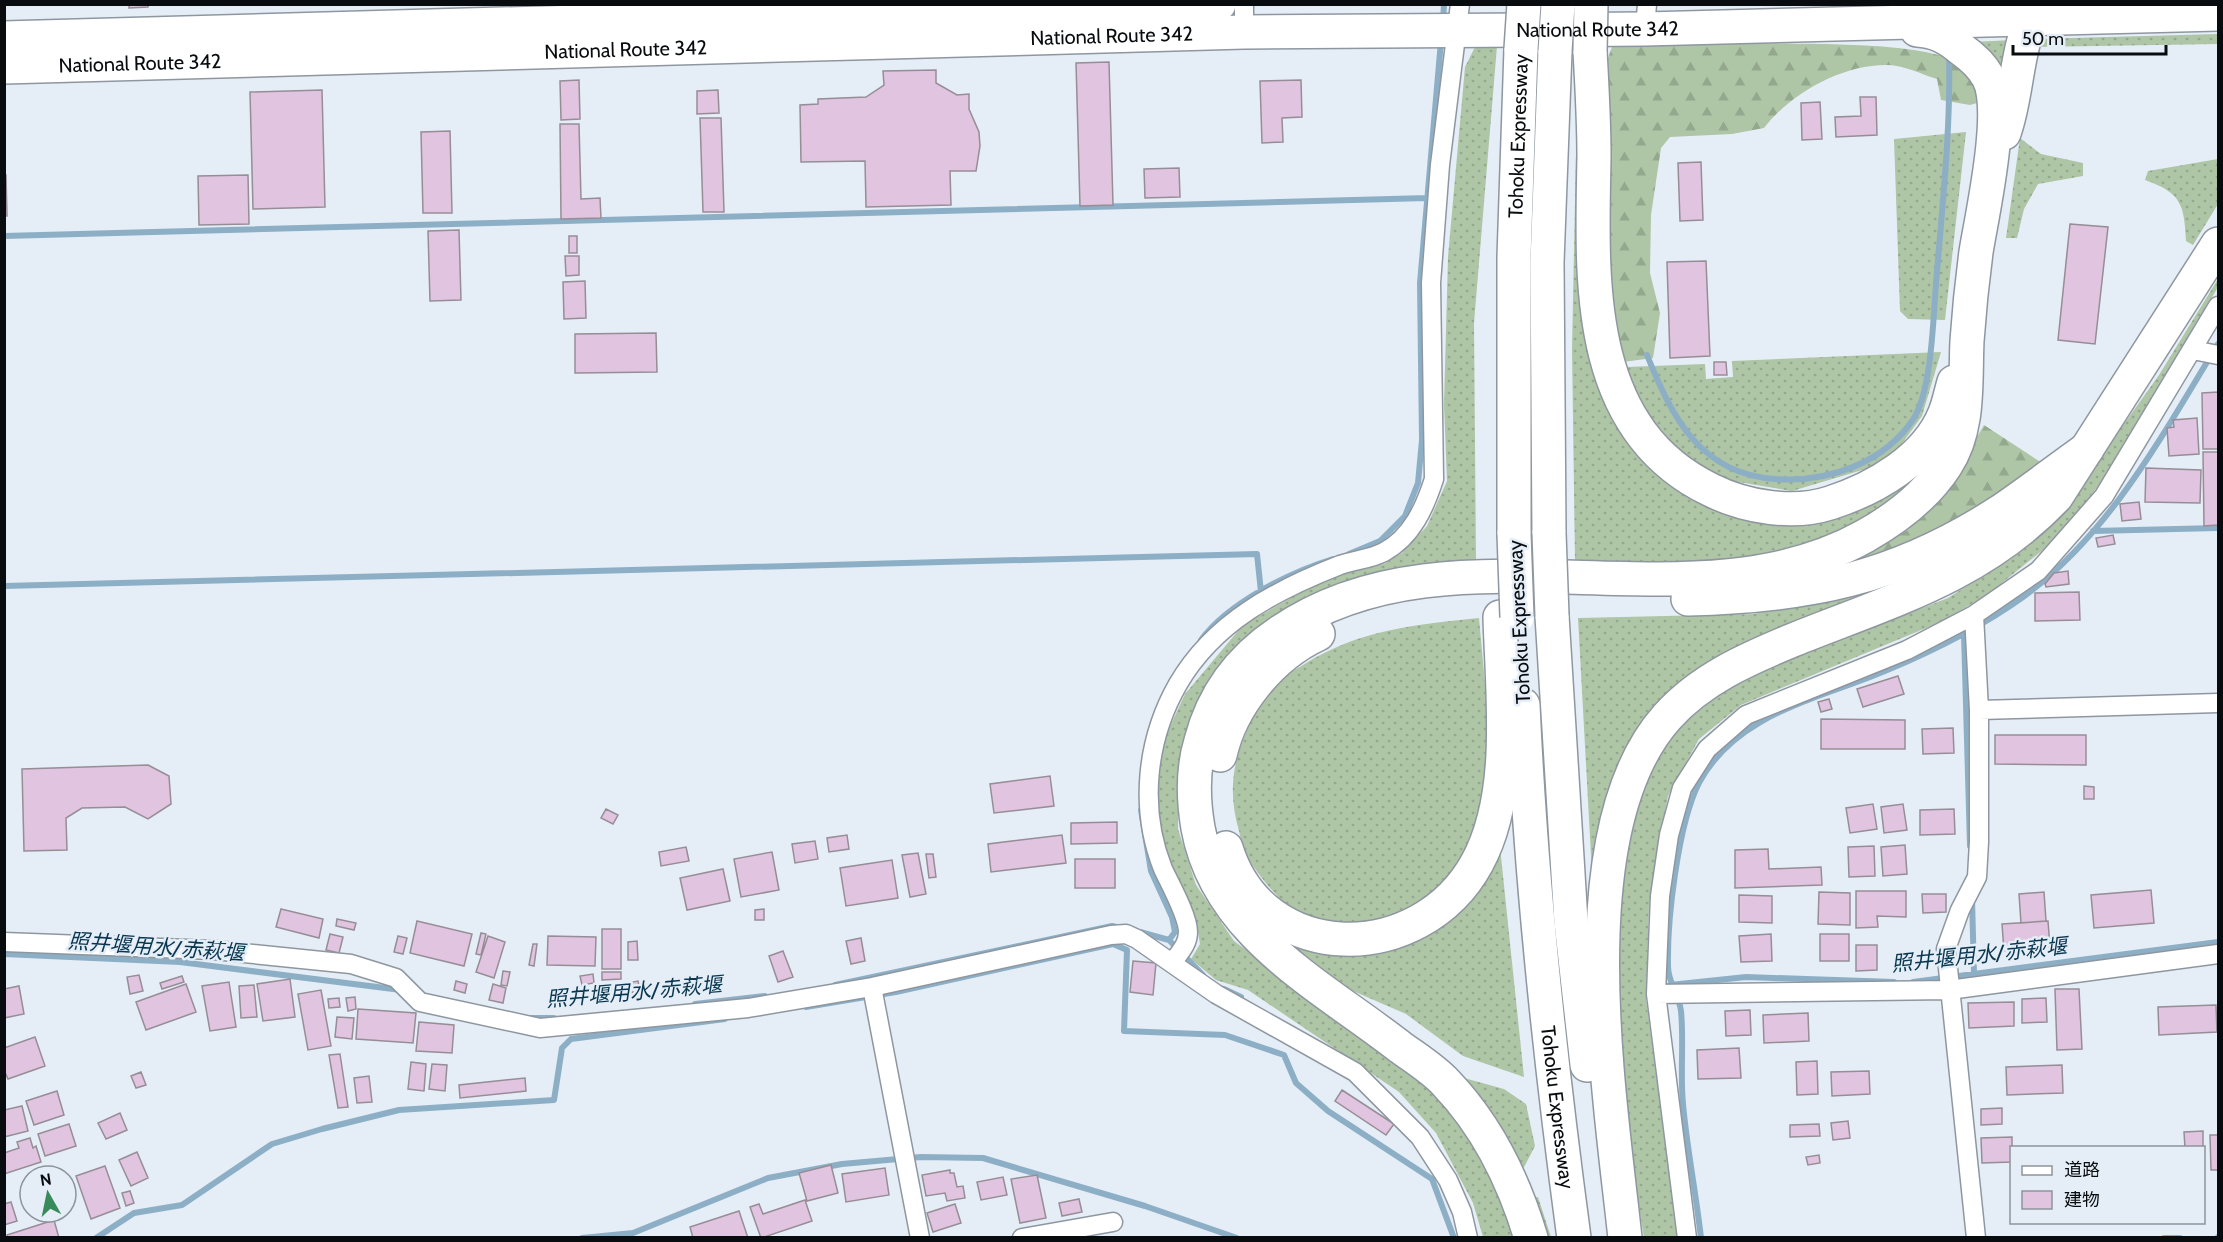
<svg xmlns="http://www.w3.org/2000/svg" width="2223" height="1242" font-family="Cabin,'Noto Sans JP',sans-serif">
<defs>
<pattern id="grass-dots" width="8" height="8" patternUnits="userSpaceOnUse" patternTransform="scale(1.5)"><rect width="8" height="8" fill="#aec5a6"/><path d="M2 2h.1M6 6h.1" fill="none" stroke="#94a88e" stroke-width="1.8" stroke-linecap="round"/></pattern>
<pattern id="forest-firs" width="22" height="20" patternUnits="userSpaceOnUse" patternTransform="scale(1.5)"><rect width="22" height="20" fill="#aec5a6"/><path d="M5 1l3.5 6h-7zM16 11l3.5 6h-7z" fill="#94a88e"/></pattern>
</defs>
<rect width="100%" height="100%" fill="#e5eef7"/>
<path fill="url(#grass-dots)" d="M2218,34V44L2034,47L2035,39Z
M2013,40L2005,98L1972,42Z
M1497,46L1474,323L1476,561L1388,571L1306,596L1248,635L1209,680L1185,733L1178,776V829L1196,885L1234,941L1421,1077L1483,1151L1516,1237H1483L1473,1203L1436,1133L1399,1092L1248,990L1216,980L1191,959L1200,944L1196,919L1172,873L1157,821L1160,748L1185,694L1243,625L1332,575L1384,564L1402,553L1427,526L1447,481L1444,404L1448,257L1465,67L1475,47Z
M1966,132L1945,320L1908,319L1900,311L1894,139Z
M2020,138L2041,154L2083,163V176L2038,184L2024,209L2017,238H2006Z
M1576,152L1584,265L1642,455L1805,517L1931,456C1920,470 1908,492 1894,503C1803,570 1683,561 1575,562L1572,349Z
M2218,159V204L2193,245L2186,241C2184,205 2182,193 2145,180L2148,171Z
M2218,279V287L2117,461L2060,536L1991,592L1943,621L1741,705L1699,739L1668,796L1649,904L1646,999L1678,1237L1644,1238L1627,1131L1616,999L1614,925L1635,806L1652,767L1677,729L1727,688L1784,661L1948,598L1999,565L2061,512L2159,375Z
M1941,352L1922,416L1898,449L1869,468L1792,491L1721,479L1679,450L1646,412L1626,367L1705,364L1706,379L1733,377L1732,361Z
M1913,573L1918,579L1768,636L1695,671L1654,714L1593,892L1578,618L1753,614L1828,601Z
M1479,618C1485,687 1495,757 1477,824C1456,899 1374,948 1300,914C1283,907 1257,873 1247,857C1243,850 1241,840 1239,831C1229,796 1231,767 1246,733C1253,716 1264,697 1276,682C1283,675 1295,670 1303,665C1360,629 1414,625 1479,618Z
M1500,847L1524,1077L1463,1056L1406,1014L1330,981L1268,937L1254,909L1308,949L1360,956L1414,940Z
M1464,1078L1504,1089L1526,1104L1535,1146L1521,1173L1460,1080Z
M1538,1197L1551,1237H1541L1530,1198Z"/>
<path fill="url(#forest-firs)" d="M1751,43C1798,45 1924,40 1960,64C1975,74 1980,85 1984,101L1970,105L1941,100L1937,79C1923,75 1904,65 1888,65C1843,64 1791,93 1764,128L1732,134L1670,137L1661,148L1651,215L1650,273L1660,313L1653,358L1623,362L1611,282L1608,58L1612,47Z
M1984,425L2042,463L1932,540L1856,563L1859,558L1908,530L1957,472Z"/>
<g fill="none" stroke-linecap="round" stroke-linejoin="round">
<path stroke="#8dafc6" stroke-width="6" d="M1443,22L1444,4
M4,236L1427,198
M1647,355C1672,417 1700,474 1775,479C1827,483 1885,463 1914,418C1932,388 1933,319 1936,284C1942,207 1951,130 1949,53
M2093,531L2218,528
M1349,554L1380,541L1405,516L1418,483L1422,440L1420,283L1441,41
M4,586L1257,554L1261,592
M1964,634L1970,846
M1201,640C1228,603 1290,572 1333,559
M1141,810L1151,871L1172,917L1175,932L1169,940
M1972,898L1974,974
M1140,932L1169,940L1203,975
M4,954L180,962L401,990
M1913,982L2218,942
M835,985L1112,926L1121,928
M1670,985L1746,977L1894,982
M1224,989L1241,997
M695,1004L765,996
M806,1007L896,992L1113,944L1127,950L1124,1031L1225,1035L1284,1055L1296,1083L1328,1111L1432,1179L1454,1238
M528,1018H554
M96,1238L134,1213L182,1205L272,1144L322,1129L399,1110L554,1100L562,1048L571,1039L725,1019
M582,1238L633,1233L768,1178L842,1164L921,1157L983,1158L1145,1206L1237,1238
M1701,1238C1696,1193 1687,1149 1683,1104C1680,1073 1684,1042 1681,1011C1679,995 1668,983 1668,966C1667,920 1678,824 1699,783C1736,713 1819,699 1885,671C1933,651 1981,627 2023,597C2110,534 2163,434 2218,344
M2164,1238H2180
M2217,1238L2218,1237"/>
</g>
<path fill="#e1c4e0" stroke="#968d96" stroke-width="1.5" d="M129,4H148V7L129,8Z
M1109,62L1113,205L1080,206L1076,63Z
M936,70V83L957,95L969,94V109L979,132L980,146L976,171H950L951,205L866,207L865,161L801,162L800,105L818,104V99L866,97L884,85L883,71Z
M579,80L580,119L561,120L560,81Z
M1301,80L1302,117L1282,118L1283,142L1262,143L1260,81Z
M322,90L325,207L253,209L250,92Z
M718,90L719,113L697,114V91Z
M1860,97H1876L1877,135L1836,137L1835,117L1861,116Z
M1820,102L1822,139L1802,140L1801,103Z
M700,118H721L724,212H703Z
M560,124H579L581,199L600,198L601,218L561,219Z
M450,131L452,213H423L421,132Z
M1701,162L1703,220L1680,221L1678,163Z
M1179,168L1180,197L1145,198L1144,169Z
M4,175H6L7,216H4Z
M248,175L249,224L199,225L198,176Z
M2070,224L2108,227L2095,344L2058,340Z
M459,230L461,300L430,301L428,231Z
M569,236H577V253H569Z
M565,256H579V275L566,276Z
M1706,261L1710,356L1670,358L1667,262Z
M585,281L586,318L564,319L563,282Z
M656,333L657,372L575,373V334Z
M1714,362H1726L1727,375H1714Z
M2218,392V449H2203L2202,393Z
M2197,418L2199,454L2169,456L2167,428L2174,427L2173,420Z
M2203,452H2218V525L2204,526Z
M2146,468L2201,470L2200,503L2145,502Z
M2139,502L2141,519L2122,521L2120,504Z
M2113,535L2115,544L2098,547L2096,538Z
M2068,571L2069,584L2046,587L2045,584L2054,573Z
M2079,592L2080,620L2035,621V593Z
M1898,676L1904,694L1863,707L1857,689Z
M1829,699L1832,709L1821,712L1818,702Z
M1821,719L1905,720V749H1821Z
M1953,728L1954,753L1923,754L1922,729Z
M1995,735H2086V765L1995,764Z
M148,765L169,776L171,804L148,819L125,807L82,808L66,818L67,850L24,851L22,769Z
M1050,776L1054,806L994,813L990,784Z
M2084,786L2094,787V799H2084Z
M1873,804L1877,829L1850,833L1846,808Z
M1903,804L1907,830L1884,833L1881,807Z
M606,809L618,815L613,824L601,818Z
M1954,809L1955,834L1920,835V810Z
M1117,822V843L1071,844V823Z
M847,835L849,849L829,852L827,838Z
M1062,835L1066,863L991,872L988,844Z
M815,841L818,859L795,863L792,844Z
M1905,845L1907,874L1883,876L1881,847Z
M1874,846L1875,876L1849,877L1848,847Z
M686,847L689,861L661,866L659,852Z
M1768,849L1769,869L1821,867L1822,885L1735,888V850Z
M772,852L779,890L741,897L734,859Z
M918,853L926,894L910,897L902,855Z
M926,854H933L936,877L929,878Z
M1075,859H1115V888H1075Z
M892,860L898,898L846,906L840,868Z
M723,869L730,901L687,910L680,878Z
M2151,890L2154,923L2094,928L2091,895Z
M1856,891H1906V917L1877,916L1878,927L1856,928Z
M1819,892L1850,893V925L1818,924Z
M2044,892L2046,921L2021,923L2019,894Z
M1922,894H1946V912L1923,913Z
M1739,895L1772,896V923L1739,922Z
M281,909L323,919L319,938L276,927Z
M764,909V920H755V910Z
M337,919L356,923L354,930L336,926Z
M417,921L472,934L464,966L410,953Z
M2048,921L2050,947L2004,951L2002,924Z
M602,929H621V969H602Z
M481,933L486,934L481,955L476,954Z
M330,934L343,937L339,953L326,950Z
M1771,934L1772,961L1741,962L1739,936Z
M1820,934H1849V961H1820Z
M398,936L407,938L403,954L394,952Z
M488,936L505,942L494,978L476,972Z
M548,936L596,937L595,966L547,965Z
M861,938L865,961L851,964L846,941Z
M637,941L638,960H628V942Z
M533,944H537L534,966L529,965Z
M1856,945H1877V970L1856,971Z
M783,951L793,977L778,982L769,956Z
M1133,961L1156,963L1153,995L1130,992Z
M503,971L510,972L507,986L501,985Z
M602,972H621V979L602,980Z
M593,974L594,983L582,985L580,976Z
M139,975L143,991L130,994L127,977Z
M182,976L184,982L162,989L160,983Z
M290,979L295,1017L263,1021L257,984Z
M456,981L467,984L465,993L454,990Z
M638,981L640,991L611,996L610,986Z
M229,982L236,1027L210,1031L202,986Z
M186,984L196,1012L146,1030L136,1002Z
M493,984L506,988L503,1003L489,1000Z
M254,985L257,1017L241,1018L239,986Z
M19,986L24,1014L4,1018V989Z
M2055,989H2079L2082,1049L2057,1050Z
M321,990L331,1046L308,1050L298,994Z
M355,997L356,1009L348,1011L346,998Z
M339,998L340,1007L329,1008L328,999Z
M2046,998L2047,1022L2022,1023V999Z
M2014,1002V1026L1969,1028L1968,1003Z
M2216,1005L2217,1032L2159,1035L2158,1007Z
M358,1009L416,1013L413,1043L356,1039Z
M1750,1010L1751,1035L1726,1036L1725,1011Z
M1808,1013L1809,1041L1764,1043L1763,1015Z
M337,1017L354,1018L352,1039L335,1037Z
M419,1022L454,1025L452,1053L416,1051Z
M35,1037L45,1066L8,1079L4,1070V1048Z
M1739,1048L1741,1078L1698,1079L1697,1050Z
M340,1054L348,1107L338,1108L329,1055Z
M1817,1061L1818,1094L1797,1095L1796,1062Z
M411,1062L426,1064L424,1091L408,1089Z
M432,1064L447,1065L445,1091L429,1089Z
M2062,1065L2063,1093L2007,1095L2006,1067Z
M1869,1071L1870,1094L1832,1096L1831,1072Z
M141,1072L146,1085L136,1088L131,1076Z
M369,1076L372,1102L357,1103L354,1078Z
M525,1078L526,1091L460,1098L459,1085Z
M1342,1090L1394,1124L1386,1135L1335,1101Z
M57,1091L64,1115L34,1125L26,1101Z
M22,1106L28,1131L4,1137V1110Z
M2002,1108V1124L1981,1125V1109Z
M120,1113L127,1130L106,1139L98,1123Z
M1848,1121L1850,1138L1833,1140L1831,1123Z
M69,1124L76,1146L45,1156L38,1134Z
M1819,1124L1820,1136L1790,1137V1125Z
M2203,1131V1148H2185L2184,1132Z
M2210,1135H2218V1170H2211Z
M2012,1137V1162L1982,1163L1981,1138Z
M30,1138L33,1148L36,1146L41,1162L4,1174V1153L19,1148L17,1142Z
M137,1152L148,1178L131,1186L119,1160Z
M1819,1155L1820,1163L1808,1165L1806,1157Z
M831,1165L838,1193L807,1201L799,1173Z
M105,1166L120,1208L91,1219L76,1176Z
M885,1168L889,1195L846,1202L842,1174Z
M950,1170V1173H954L957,1187L963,1186L965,1198L947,1201L945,1193L926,1196L922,1175Z
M1037,1175L1046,1218L1020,1223L1011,1179Z
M1003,1177L1007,1195L981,1200L977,1182Z
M130,1191L134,1203L126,1206L122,1193Z
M1079,1199L1082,1212L1062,1216L1059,1203Z
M805,1200L812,1221L761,1238L750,1207L759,1204L763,1214Z
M11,1202L17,1221L4,1225V1204Z
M955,1204L961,1223L933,1232L927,1213Z
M739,1211L748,1238H693L690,1227Z
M54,1220L59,1238H8L7,1235Z"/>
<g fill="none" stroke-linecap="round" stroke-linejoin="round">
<g stroke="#8e97a0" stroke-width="21">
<path id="street" d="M1244,4V32
M1645,29L1647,4
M2193,350L2218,355
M1974,615L1979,710V842L1977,877L1960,910L1946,949L1976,1238
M1979,710L2218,703
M4,942L214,950L351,964L396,978L420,1002L540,1028L748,1008L872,987L1111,935L1126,934L1137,939L1216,994L1355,1072L1420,1137L1448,1180L1462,1212L1468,1238
M1172,963C1179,953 1188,945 1188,932C1188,916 1170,884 1163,869C1139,809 1146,740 1178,684C1214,622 1276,590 1340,565C1354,560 1371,559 1384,552C1412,537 1425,507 1434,479L1431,283L1440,165L1460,4
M872,987L920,1238
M1656,994L1949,990L2218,954
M1022,1238L1113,1222
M1687,1238L1656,994L1660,896L1669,835L1682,788L1707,749L1746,715L1907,650L1974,615L2038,571L2104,496L2218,306"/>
</g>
<g stroke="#8e97a0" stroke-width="36">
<g id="highway">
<path d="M4,38L1219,4"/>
<path d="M1590,51C1592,86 1594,121 1594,156C1592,277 1582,428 1711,490C1745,507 1793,515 1830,503C1874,489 1927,459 1945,413C1949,403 1951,392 1954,382"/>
<path id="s1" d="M4,67L1244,32L1645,29L2218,14"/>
<path d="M2004,133C2019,92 2015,40 2040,4"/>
<path d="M1549,533L1547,262L1555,51"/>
<path id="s2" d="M1514,534V257L1521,49"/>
<path d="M1688,599C1809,596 1895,579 1998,513C2028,493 2057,470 2087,449"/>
<path d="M1552,616L1571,922L1587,1065"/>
<path id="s3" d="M1523,705C1531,884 1550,1060 1574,1238"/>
<path d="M1220,755C1231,705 1271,656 1318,634"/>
<path d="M1226,848C1262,967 1420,967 1477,863C1515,794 1502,693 1500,617"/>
<path d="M1531,1238C1514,1181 1487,1126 1446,1083C1433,1069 1415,1058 1400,1047C1322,986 1217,934 1198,828C1193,799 1192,770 1201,741C1213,695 1241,658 1280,632C1451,515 1689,635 1865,536C1897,518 1926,496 1946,465C1970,429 1965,382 1967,341C1969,312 1972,282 1976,252C1982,215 2006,109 1988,77C1982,66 1971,56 1961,49C1947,37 1935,31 1917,30"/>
<path d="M1625,1238C1610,1096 1566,830 1667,717C1701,679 1747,659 1793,640C1890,601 1981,576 2056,497L2218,244"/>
</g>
</g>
<use href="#street" stroke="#fff" stroke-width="18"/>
<use href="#highway" stroke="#fff" stroke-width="33"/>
<g stroke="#8e97a0" stroke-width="36" stroke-linecap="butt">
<path id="highway-bridge" d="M1521,49L1524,4
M1555,51L1558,4
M1590,51L1591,4
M1549,533L1552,616
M1514,534L1517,617"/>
</g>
<use href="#highway-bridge" stroke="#fff" stroke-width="33"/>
</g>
<g text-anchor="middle" stroke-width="5" stroke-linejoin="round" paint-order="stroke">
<g font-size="20" fill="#090c0f" stroke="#e5eef7">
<text dy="7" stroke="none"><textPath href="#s1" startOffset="1594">National Route 342</textPath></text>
<text dy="7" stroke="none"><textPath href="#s1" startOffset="1108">National Route 342</textPath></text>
<text dy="7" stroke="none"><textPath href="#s1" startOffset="622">National Route 342</textPath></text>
<text dy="7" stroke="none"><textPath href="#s1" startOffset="136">National Route 342</textPath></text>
<text dy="7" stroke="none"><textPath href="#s2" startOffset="398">Tohoku Expressway</textPath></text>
<text transform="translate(1519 622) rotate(-93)" y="7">Tohoku Expressway</text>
<text dy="7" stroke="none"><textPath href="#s3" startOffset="404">Tohoku Expressway</textPath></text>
</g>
<g font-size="21" font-style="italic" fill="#0a3750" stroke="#e5eef7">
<text transform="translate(156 947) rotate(4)" y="7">照井堰用水/赤萩堰</text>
<text transform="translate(1979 955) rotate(-6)" y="7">照井堰用水/赤萩堰</text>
<text transform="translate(634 992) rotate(-5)" y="7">照井堰用水/赤萩堰</text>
</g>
</g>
<rect width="2223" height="1242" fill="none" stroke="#090c0f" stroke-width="12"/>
<rect x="2010" y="1146" width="195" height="78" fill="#e5eef7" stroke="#8d949a" stroke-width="1.5"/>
<rect x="2022" y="1166" width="30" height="9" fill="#ffffff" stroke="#8d949a" stroke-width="1.5"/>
<text x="2064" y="1176" font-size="18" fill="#090c0f">道路</text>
<rect x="2022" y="1191" width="30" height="18" fill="#e1c4e0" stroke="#8d949a" stroke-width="1.5"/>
<text x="2064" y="1206" font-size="18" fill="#090c0f">建物</text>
<g transform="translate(48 1194) rotate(351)"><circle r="28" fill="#e5eef7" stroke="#8d949a" stroke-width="1.5"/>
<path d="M0-4.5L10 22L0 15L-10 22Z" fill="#398a5b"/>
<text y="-9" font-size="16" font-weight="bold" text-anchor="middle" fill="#090c0f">N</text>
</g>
<path d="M2013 45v9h153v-9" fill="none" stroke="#090c0f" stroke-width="3"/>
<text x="2022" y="45" font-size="18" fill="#090c0f" stroke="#e5eef7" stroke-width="4.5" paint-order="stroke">50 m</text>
</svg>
